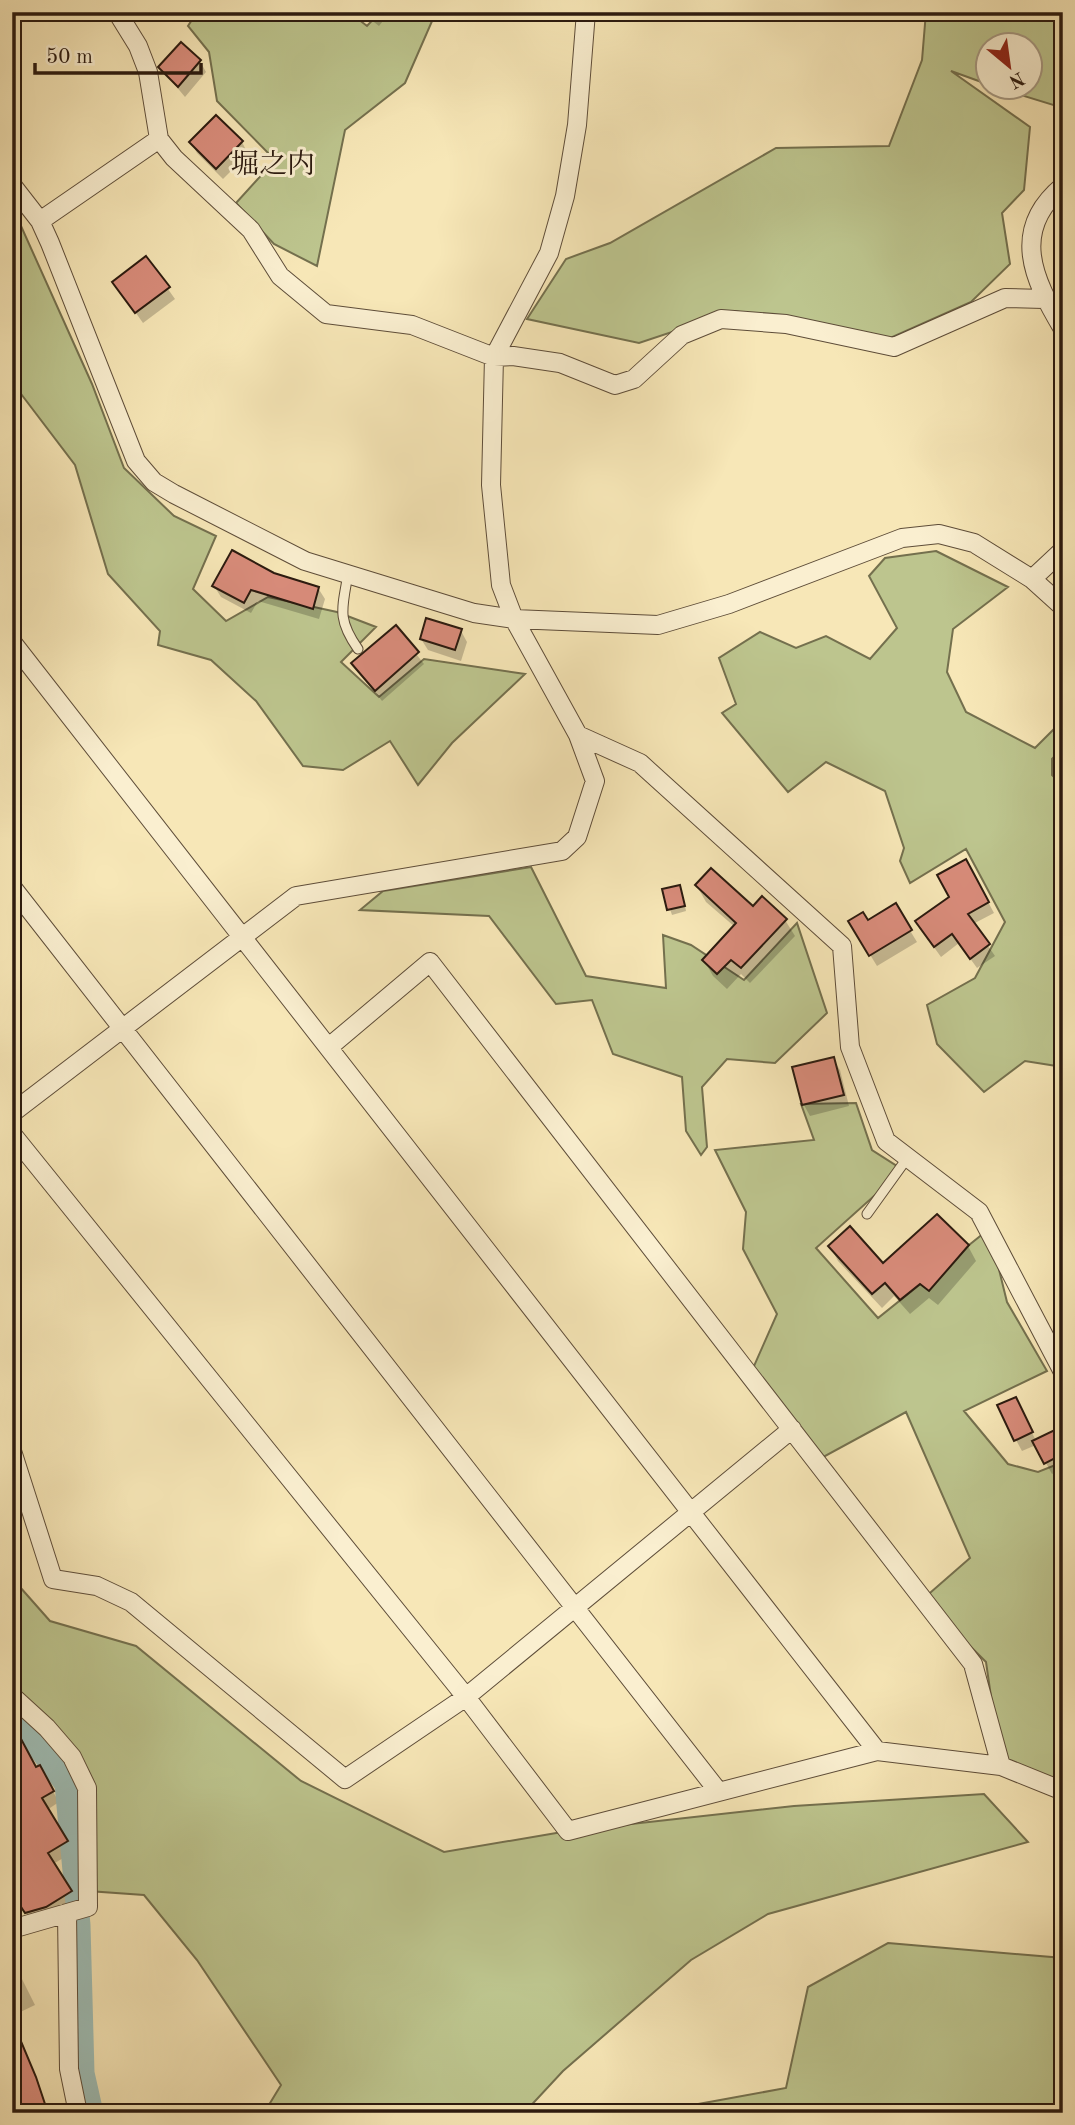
<svg xmlns="http://www.w3.org/2000/svg" width="1075" height="2125" font-family="'Old Standard TT','Noto Serif JP',serif">
<rect width="100%" height="100%" fill="#f7e7b7"/>
<filter id="stains"><feTurbulence type="fractalNoise" baseFrequency=".00286" numOctaves="4"/><feColorMatrix values="0 0 0 0 .2 0 0 0 0 .09 0 0 0 0 .02 0 0 0 .5 -.17"/></filter>
<radialGradient id="worn" r=".72"><stop offset=".6" stop-color="#630" stop-opacity="0"/><stop offset="1" stop-color="#630" stop-opacity=".3"/></radialGradient>
<path fill="#bdc58e" stroke="#74704e" stroke-width="2" d="M197,12H349L367,26L380,12H436L405,83L345,130L317,266L274,244L236,203L275,160L217,101L209,52L188,26Z
M926,12H1063V108L998,88H1030V46H988L987,84L951,71L1030,127L1024,190L1002,213L1010,264L971,302L888,339L735,311L639,343L527,319L566,259L610,243L776,148L889,146L922,60Z
M12,206L92,384L124,468L174,516L216,536L193,589L226,621L268,597L337,612L376,627L341,662L379,697L424,659L525,674L452,743L418,785L390,741L343,770L303,766L256,701L211,660L158,645L160,631L108,574L75,465L15,386Z
M936,551L1008,587L953,629L947,672L966,712L1035,748L1063,720V748L1052,759V775L1063,785V1067L1025,1061L984,1092L937,1044L927,1005L975,978L1005,922L966,849L910,883L900,861L904,848L885,791L826,762L788,792L722,713L736,704L719,658L760,632L796,648L826,636L870,659L897,628L869,576L885,558Z
M531,867L586,976L666,988L663,935L691,945L744,980L797,923L827,1013L775,1063L727,1059L702,1087L707,1147L701,1155L686,1131L682,1077L613,1054L592,1000L556,1004L489,916L360,910L383,891Z
M856,1103L872,1150L903,1170L816,1248L878,1318L989,1229L1007,1302L1047,1371L964,1411L1008,1464L1038,1472L1063,1462V1792L1001,1766L986,1662L923,1599L970,1558L906,1412L816,1461L750,1375L777,1314L743,1249L746,1212L715,1150L814,1140L801,1104Z
M12,1578L50,1621L136,1646L301,1781L444,1852L568,1831L794,1806L984,1794L1028,1842L768,1914L691,1960L563,2071L524,2113H264L281,2085L197,1960L144,1895L88,1891L77,1768L12,1699Z
M888,1943L1063,1958V2113H685L693,2105L786,2088L808,1987Z"/>
<path fill="#0003" d="M361,12H390L379,26Z
M181,45L200,61L206,72L185,97L160,67Z
M216,117L242,142L248,154L223,179L197,153L191,142Z
M146,258L175,299L143,323L114,282Z
M273,574L318,588L325,599L319,619L258,601L251,613L221,597L214,586Z
M395,627L424,664L382,701L354,664Z
M461,631L467,642L461,661L428,650L421,639Z
M966,861L994,913L973,924L995,956L977,968L959,943L941,957L923,932L951,898Z
M697,886L785,920L795,936L750,983L741,974L727,989L713,976L704,960L735,927L706,902Z
M664,891L682,892L686,911L672,915Z
M895,906L917,942L877,966L850,922L868,923Z
M833,1059L840,1070L849,1106L810,1116L804,1105L795,1068Z
M830,1246L883,1265L968,1246L976,1261L938,1305L929,1298L910,1314L894,1296L882,1308L838,1261Z
M1021,1410L1036,1441L1063,1428V1468L1052,1474L1036,1445L1022,1451L1016,1440Z
M39,1767L59,1802L47,1810L72,1853L53,1864L77,1903L33,1924L15,1895L36,1769Z
M12,1959L35,2005L12,2016Z"/>
<g fill="none" stroke-linecap="round" stroke-linejoin="round">
<path stroke="#9fbeb6" stroke-width="23" d="M12,1712L66,1784L79,1925L83,2073L92,2113"/>
</g>
<path fill="#d98c7b" stroke="#2b1a0f" stroke-width="2" d="M181,42L201,60L178,87L158,67Z
M216,115L243,141L216,169L189,142Z
M146,256L170,287L135,313L112,282Z
M232,550L274,573L319,587L313,609L251,590L244,603L212,586Z
M426,618L462,629L455,650L420,639Z
M396,625L419,652L375,691L351,663Z
M966,859L989,902L968,914L990,944L970,959L952,934L934,947L915,921L949,897L937,875Z
M711,868L753,906L762,896L787,919L741,968L731,960L717,974L702,960L736,923L695,885Z
M680,885L685,906L667,910L662,889Z
M896,903L912,930L869,956L848,921L863,912L868,920Z
M834,1057L844,1095L802,1105L792,1067Z
M937,1214L969,1245L929,1291L920,1284L900,1300L885,1283L872,1294L828,1246L850,1226L883,1263Z
M1016,1397L1033,1432L1014,1441L997,1405Z
M1063,1426V1454L1044,1464L1032,1441Z
M12,1722L36,1767L40,1765L54,1791L42,1798L68,1841L48,1853L72,1891L46,1907L25,1913L12,1893Z
M12,2020L36,2077L48,2113H12Z"/>
<g fill="none" stroke-linecap="round" stroke-linejoin="round">
<g stroke="#5e4d39" stroke-width="11">
<path id="lane" d="M348,574C342,609 337,619 358,649
M1059,741L1063,738
M867,1214L908,1157"/>
</g>
<g stroke="#5e4d39" stroke-width="20">
<path id="street" d="M117,12L138,46L148,72L159,139L174,158L251,230L280,276L326,314L412,325L494,357L513,356L560,363L615,385L634,379L682,335L721,319L786,324L894,347L1005,298L1044,299
M586,12L577,125L565,196L549,253L494,357L491,485L501,585L514,619L578,735L640,763L842,946L850,1047L886,1141L979,1212L1063,1372
M12,185L40,221L50,243L136,461L154,482L174,494L305,561L474,613L514,619L658,625L729,604L902,538L939,534L974,543L1032,579L1063,607
M1063,186C1010,230 1033,279 1063,329
M40,221L159,139
M1032,579L1063,550
M12,642L877,1751
M12,887L718,1791
M329,1047L430,962L973,1664L1001,1766
M12,1113L296,896L562,851L577,837L595,781L578,735
M12,1134L466,1697L568,1831L877,1751L1001,1766L1063,1791
M12,1451L53,1579L97,1586L131,1602L345,1779L466,1697L792,1429
M12,1696L47,1728L72,1757L87,1788L88,1907L12,1929
M67,1913L69,2069L78,2113"/>
</g>
<use href="#lane" stroke="#faefd0" stroke-width="9"/>
<use href="#street" stroke="#faefd0" stroke-width="18"/>
</g>
<g text-anchor="middle" stroke-width="6" stroke-linejoin="round" paint-order="stroke">
<g font-size="28" fill="#2b1a0f" stroke="#faefd0">
<text x="273" y="173">堀之内</text>
</g>
</g>
<rect width="1075" height="2125" fill="none" stroke="#f7e7b7" stroke-width="42"/>
<rect x="14" y="14" width="1047" height="2097" fill="none" stroke="#2b1a0f" stroke-width="3.5"/>
<rect x="21" y="21" width="1033" height="2083" fill="none" stroke="#2b1a0f" stroke-width="2"/>
<g transform="translate(1009 66) rotate(151)"><circle r="33" fill="#faefd0" stroke="#a79a83" stroke-width="2"/>
<path d="M0-5L12 26L0 18L-12 26Z" fill="#8f2418"/>
<text y="-10" font-size="19" font-weight="bold" text-anchor="middle" fill="#2b1a0f">N</text>
</g>
<path d="M35 63v10h166v-10" fill="none" stroke="#2b1a0f" stroke-width="3.5"/>
<text x="46" y="63" font-size="21" fill="#2b1a0f" stroke="#faefd0" stroke-width="5" paint-order="stroke">50 m</text>
<rect width="100%" height="100%" filter="url(#stains)"/>
<rect width="100%" height="100%" fill="url(#worn)"/>
</svg>
